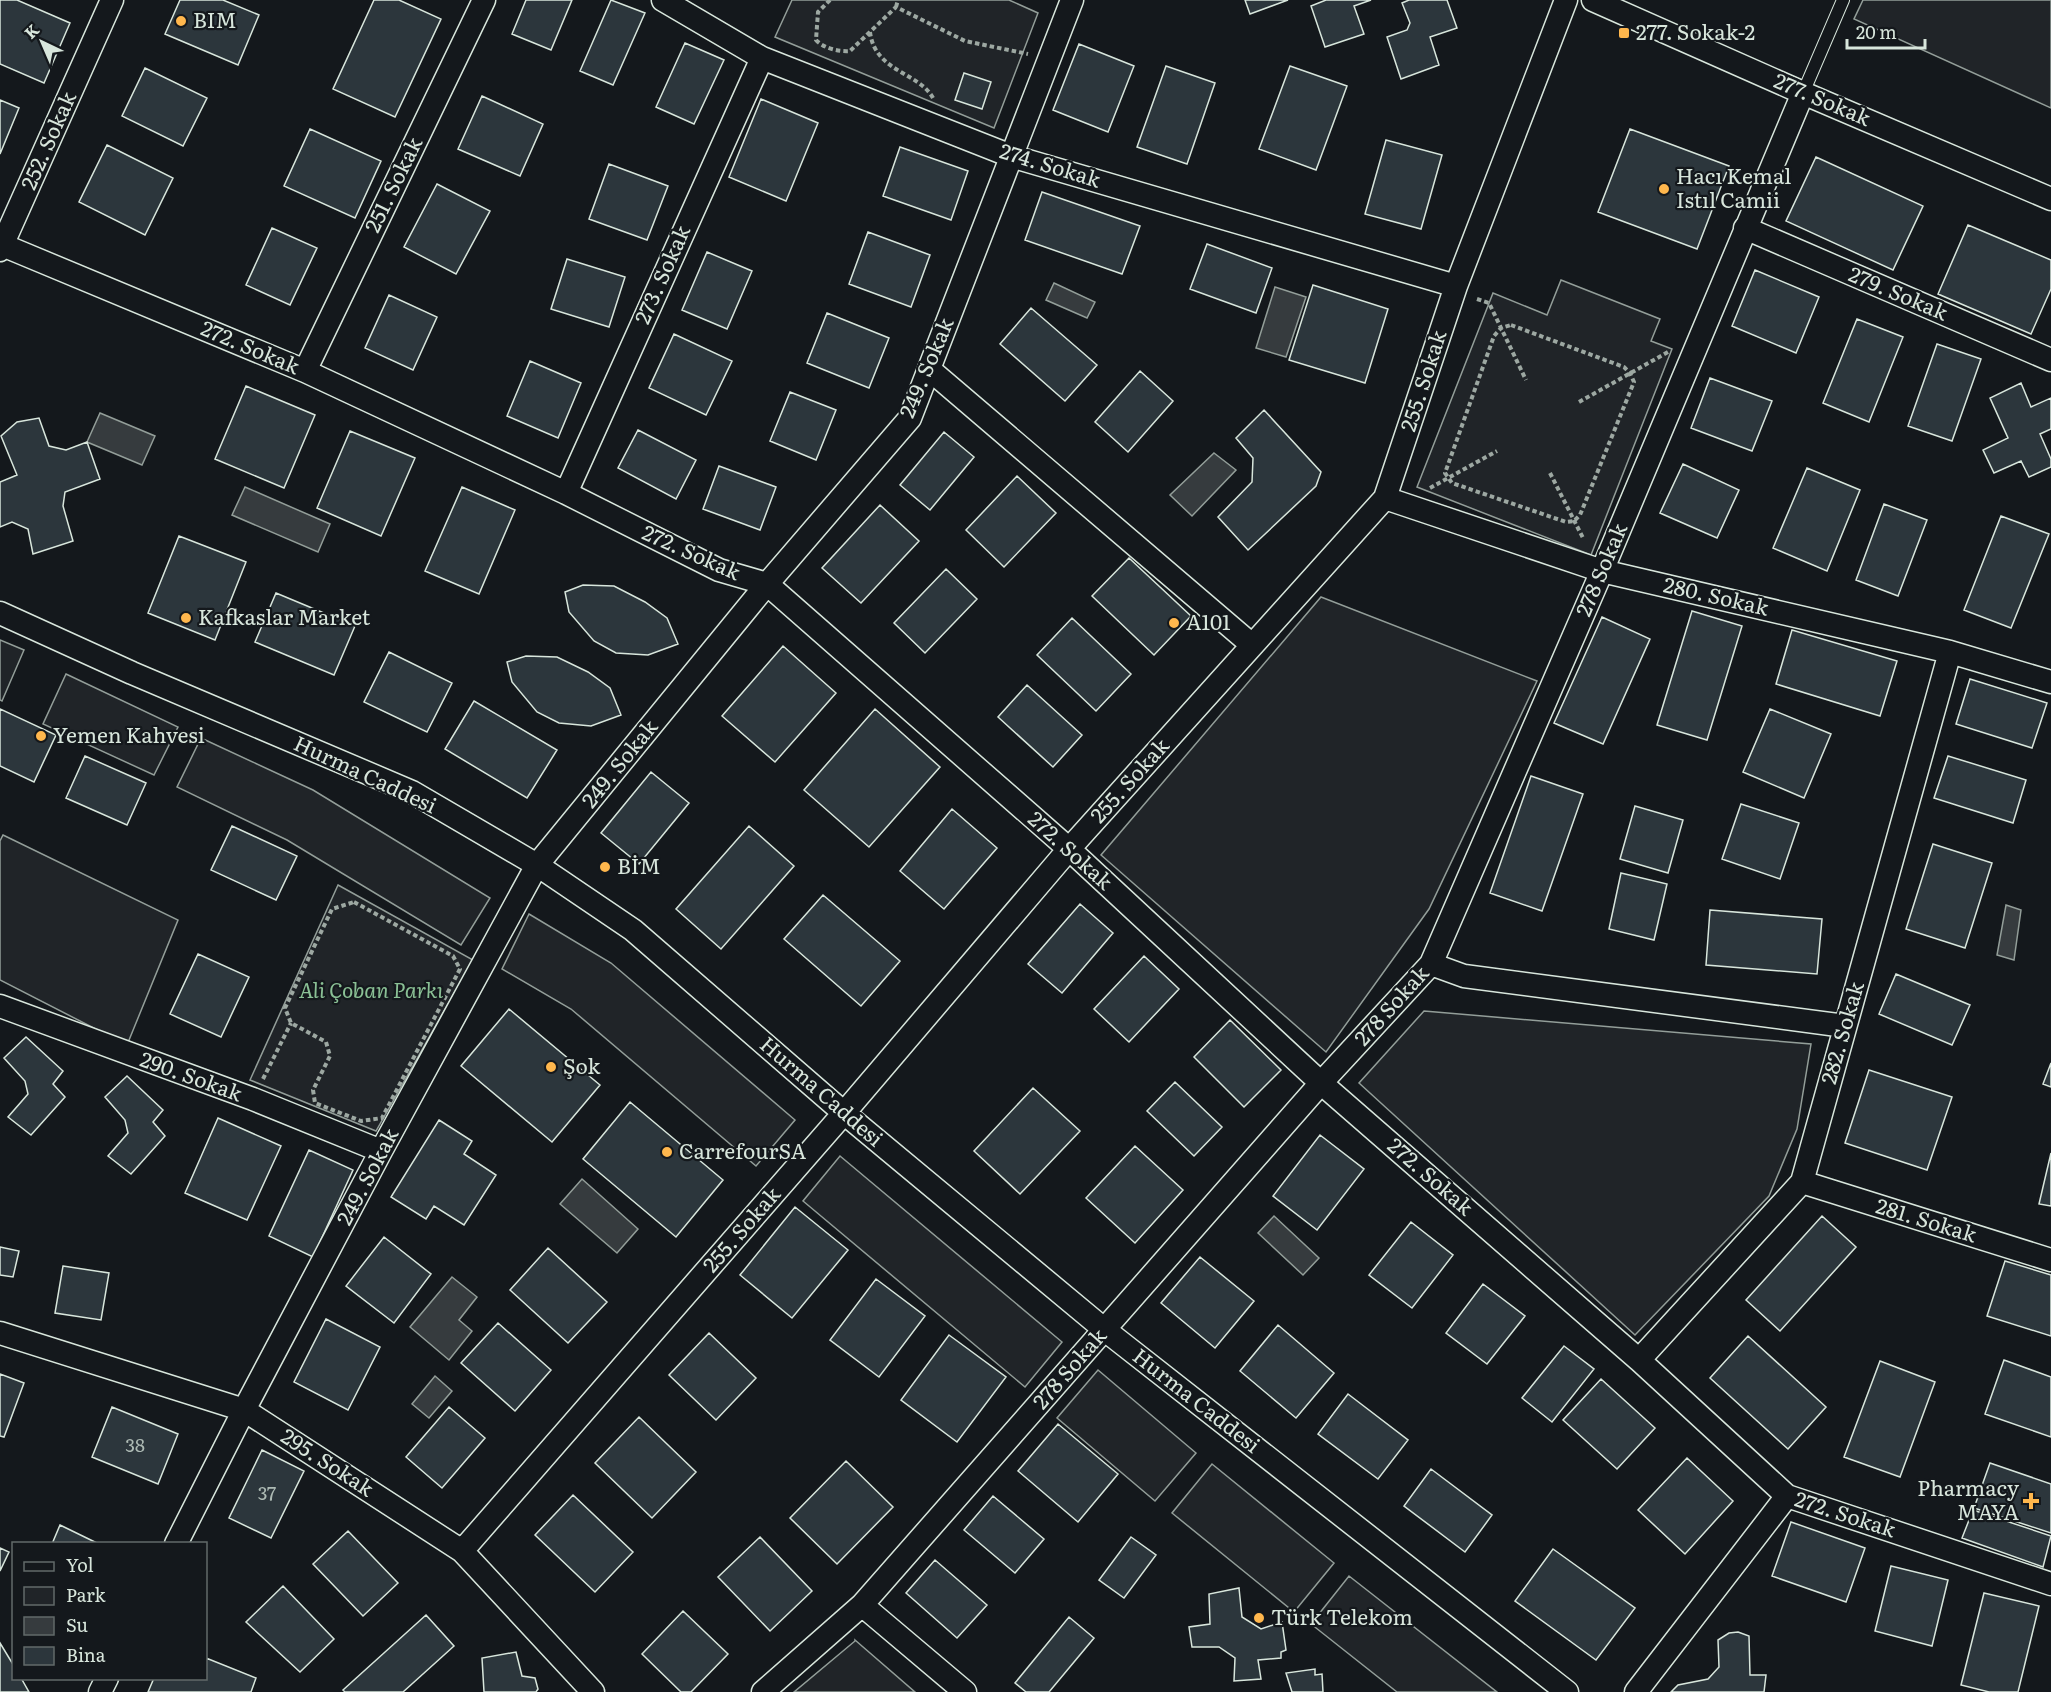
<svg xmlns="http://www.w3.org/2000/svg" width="2051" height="1692" font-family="Literata,serif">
<rect width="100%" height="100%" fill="#14181c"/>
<path fill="#202428" stroke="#939e99" stroke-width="1.5" d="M792,0H1009L1038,13L994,128L775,37Z
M1863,0H2051V108L1854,19Z
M1561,280L1660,319L1651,341L1672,349L1591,555L1417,487L1493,293L1547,315Z
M1321,597L1537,681L1429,909L1326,1052L1101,855Z
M0,640L24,650L2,701L0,700Z
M66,674L178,727L154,775L43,724Z
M201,738L313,790L490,898L461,945L287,840L177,787Z
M3,835L178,920L127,1045L0,980V841Z
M338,885L473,960L376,1131L250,1080Z
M529,914L611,963L795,1120L756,1166L571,1009L502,969Z
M1424,1011L1811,1044L1797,1129L1769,1196L1635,1335L1359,1083Z
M840,1156L1062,1342L1025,1387L803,1201Z
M1098,1370L1196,1453L1155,1501L1057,1418Z
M1212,1464L1334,1563L1294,1612L1172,1513Z
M1349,1576L1497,1692H1397L1311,1624Z
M855,1640L915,1692H794L855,1641Z"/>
<path fill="#363b3e" stroke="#939e99" stroke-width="1.5" d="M1054,283L1095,302L1087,318L1046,300Z
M1275,287L1306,297L1286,357L1256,348Z
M100,413L155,436L142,465L87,442Z
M1214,453L1236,470L1192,516L1170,495Z
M245,487L330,524L318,552L232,515Z
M2006,905L2021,910L2014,960L1997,955Z
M582,1179L638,1229L617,1253L560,1204Z
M1274,1216L1319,1258L1303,1275L1258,1233Z
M452,1277L477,1297L459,1320L472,1331L449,1360L410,1327Z
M435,1376L452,1391L429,1418L412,1404Z"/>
<path fill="#2c363c" stroke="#d8e6dc" stroke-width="1.5" d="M0,0H17L70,23L44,83L0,64Z
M180,0H223L259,15L238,65L165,34Z
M374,0H399L441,19L395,117L333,89Z
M526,0H572L551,50L512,34Z
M611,0L645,13L613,85L580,71Z
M1245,0H1288L1250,14Z
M1326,0H1371L1354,6L1364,34L1325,47L1311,6Z
M1409,0H1447L1457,28L1430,37L1439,65L1401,79L1387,37L1407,30L1410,23L1402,3Z
M685,43L724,60L694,124L656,107Z
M1079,44L1134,66L1108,132L1053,110Z
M1166,66L1215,83L1187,164L1137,147Z
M1290,66L1347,86L1316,170L1259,149Z
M145,68L207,98L183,146L122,116Z
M964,73L991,82L982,109L955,100Z
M482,96L543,124L520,176L458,149Z
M761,99L818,123L786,201L729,177Z
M0,100L19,108L0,154Z
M310,129L381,161L355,218L284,186Z
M1630,129L1729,166L1697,249L1598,212Z
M1386,140L1442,155L1421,229L1365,214Z
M107,145L173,178L145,235L79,202Z
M900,147L968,171L951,220L883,196Z
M1816,157L1923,206L1893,270L1786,221Z
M609,164L668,186L647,240L589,219Z
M437,184L490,211L456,274L404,247Z
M1042,192L1140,226L1122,274L1025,240Z
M1968,225L2051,260V289L2031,334L1938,294Z
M272,228L317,248L290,305L246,285Z
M868,232L930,255L911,307L849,284Z
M1207,244L1272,268L1256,313L1190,289Z
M707,252L752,271L727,329L682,310Z
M567,259L625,277L609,327L551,309Z
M1755,270L1819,297L1796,353L1732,326Z
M1313,285L1388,309L1365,383L1289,360Z
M389,295L437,317L413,370L365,348Z
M1031,308L1097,365L1065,401L1000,344Z
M827,313L889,338L869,388L807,363Z
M1857,319L1903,337L1869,422L1823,403Z
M674,334L732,361L706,415L649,388Z
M1937,344L1981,359L1952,441L1908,426Z
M530,361L581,383L558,438L507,416Z
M1140,371L1173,401L1128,452L1095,422Z
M1710,378L1772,401L1752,451L1691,428Z
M2021,383L2031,407L2051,398V429L2040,434L2051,459V467L2029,477L2021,461L1994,473L1983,450L2008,438L1990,398Z
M246,386L315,415L284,488L215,459Z
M790,392L836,410L816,460L770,441Z
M1264,410L1321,472L1316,486L1248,550L1218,517L1252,482L1253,458L1236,438Z
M39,418L49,446L66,450L87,442L100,479L65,492L63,506L73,541L33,554L28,529L12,522L0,527V482L17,475L1,436L17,422Z
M638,430L696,460L676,499L618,468Z
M350,431L415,458L381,536L317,508Z
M944,432L974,457L930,510L900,485Z
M1683,464L1739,490L1717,538L1660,513Z
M719,466L776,487L760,530L703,509Z
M1807,468L1860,490L1827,571L1773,548Z
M1017,476L1056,513L1004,567L966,530Z
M462,487L515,510L479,594L425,571Z
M1884,504L1927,520L1898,596L1856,580Z
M880,505L919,541L861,603L822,568Z
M2001,516L2049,534L2011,628L1964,610Z
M179,536L246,562L215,640L148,613Z
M1129,558L1191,616L1154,655L1092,596Z
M946,569L977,599L925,653L894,623Z
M583,585L614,586L645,602L667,618L678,644L648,655L616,653L594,641L569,612L565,592Z
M276,593L355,626L334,675L255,642Z
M1692,611L1742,626L1707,740L1657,725Z
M1602,617L1650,639L1603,744L1554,723Z
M1072,618L1131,674L1096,711L1037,655Z
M1792,630L1897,661L1880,716L1776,684Z
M783,646L836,693L775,762L722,716Z
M389,652L452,683L427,732L364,702Z
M526,656L557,657L588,672L610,688L621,715L591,726L559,723L537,712L512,682L507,662Z
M1970,679L2047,703L2032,748L1956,724Z
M1027,685L1082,735L1053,767L998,717Z
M474,701L557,750L527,798L445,749Z
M0,709L56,735L34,782L0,766Z
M875,709L940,767L869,847L804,790Z
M1770,709L1831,734L1804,798L1743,772Z
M85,756L146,783L127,825L66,798Z
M1948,756L2026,780L2013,823L1934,798Z
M651,772L689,803L639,864L601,833Z
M1531,776L1583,794L1542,911L1490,893Z
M1741,804L1799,823L1780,879L1722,859Z
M1635,806L1683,820L1668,873L1620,859Z
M952,809L997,848L944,909L900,871Z
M232,826L297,856L276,900L211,870Z
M749,826L794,866L721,949L676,909Z
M1933,844L1992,863L1965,948L1906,929Z
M1621,873L1667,884L1654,940L1609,929Z
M823,895L900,961L861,1006L784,939Z
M1080,904L1113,933L1062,993L1028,964Z
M1710,910L1822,919L1817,974L1706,965Z
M198,954L249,977L221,1037L170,1014Z
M1144,956L1179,989L1129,1042L1094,1009Z
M1896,974L1970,1005L1952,1045L1879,1014Z
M509,1009L600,1085L552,1142L461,1066Z
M1230,1020L1281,1070L1244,1107L1194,1057Z
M26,1037L63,1071L53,1084L65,1097L31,1135L8,1117L28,1094L25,1081L4,1058Z
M2051,1063V1087L2043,1084Z
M1869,1070L1952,1097L1927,1170L1845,1143Z
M127,1076L163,1110L153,1122L165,1136L131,1174L108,1156L128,1133L125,1120L105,1097Z
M1175,1082L1222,1127L1194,1156L1147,1111Z
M1033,1088L1080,1131L1020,1194L974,1151Z
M630,1102L723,1180L676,1237L583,1159Z
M218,1118L281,1146L247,1220L185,1193Z
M439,1120L472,1141L464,1154L496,1175L464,1225L434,1206L426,1219L391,1197Z
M1320,1135L1364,1169L1317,1230L1273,1196Z
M1135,1146L1183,1190L1135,1243L1086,1198Z
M309,1150L353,1170L313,1257L269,1236Z
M2051,1153V1206L2039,1204Z
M795,1207L848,1250L792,1318L740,1275Z
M1822,1216L1856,1247L1780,1331L1746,1300Z
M1411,1222L1453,1255L1412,1308L1369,1275Z
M384,1237L431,1274L394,1323L346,1286Z
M0,1247L19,1251L13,1277L0,1275Z
M548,1248L607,1302L568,1343L510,1290Z
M1200,1257L1254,1301L1215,1348L1161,1303Z
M2005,1261L2051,1275V1336L1987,1316Z
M63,1266L109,1273L101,1320L55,1313Z
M876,1279L925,1316L879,1377L830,1340Z
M1483,1284L1525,1316L1487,1364L1446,1333Z
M326,1319L380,1347L348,1410L294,1382Z
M498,1323L551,1370L515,1411L461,1363Z
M1278,1325L1334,1373L1296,1418L1240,1371Z
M709,1333L756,1378L716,1420L669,1375Z
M949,1335L1006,1377L957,1442L901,1400Z
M1748,1336L1826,1407L1788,1449L1710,1378Z
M1564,1346L1594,1369L1552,1422L1522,1398Z
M2004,1360L2051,1377V1437L1985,1414Z
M1880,1361L1935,1382L1900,1477L1844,1457Z
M0,1374L24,1383L4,1437L0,1436Z
M1601,1379L1655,1428L1617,1469L1563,1420Z
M1348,1394L1408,1440L1378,1479L1318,1434Z
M112,1407L178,1434L158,1484L92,1457Z
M449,1407L485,1438L442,1488L406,1457Z
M639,1417L696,1472L652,1518L595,1463Z
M1058,1424L1118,1474L1078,1522L1018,1471Z
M262,1450L304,1471L271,1538L229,1518Z
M1687,1458L1733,1501L1685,1554L1638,1510Z
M846,1461L893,1507L837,1564L790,1518Z
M1990,1463L2051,1484V1533L1974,1508Z
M1431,1469L1492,1515L1465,1552L1404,1506Z
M573,1495L633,1552L595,1592L535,1535Z
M993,1496L1044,1539L1015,1573L964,1530Z
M1973,1510L2051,1536L2043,1567L1962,1538Z
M1791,1522L1865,1548L1846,1602L1772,1576Z
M60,1525L99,1544H52Z
M348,1531L398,1583L363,1616L313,1564Z
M760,1537L812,1591L770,1631L718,1577Z
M1131,1537L1156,1555L1124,1598L1099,1580Z
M0,1548L9,1552L0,1571Z
M1553,1549L1635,1608L1596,1660L1515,1601Z
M935,1560L987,1605L957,1638L906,1593Z
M1891,1566L1948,1580L1932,1646L1875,1631Z
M283,1586L334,1639L300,1672L246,1622Z
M1239,1588L1242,1617L1261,1629L1282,1622L1286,1650L1281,1652V1658L1258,1660L1261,1679L1234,1681L1235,1658L1219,1647H1192L1189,1627L1210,1624L1209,1594Z
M1984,1593L2039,1606L2018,1692H1989L1961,1685Z
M683,1611L728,1654L691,1692H681L642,1654Z
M426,1615L454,1646L403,1692H345L343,1690Z
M1069,1617L1094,1638L1049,1692H1026L1015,1683Z
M1738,1632L1749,1636L1750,1675H1766L1764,1692H1671L1678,1685L1708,1679L1719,1667L1718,1640L1729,1633Z
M0,1643L14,1666V1678H21L29,1692H0Z
M516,1652L522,1676L535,1678L538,1689L536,1692H484L482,1658Z
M206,1658L256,1678L251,1692H148L154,1678H206Z
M1315,1669V1675L1322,1674L1323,1692H1292L1286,1673Z"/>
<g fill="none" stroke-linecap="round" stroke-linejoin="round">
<g stroke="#d8e6dc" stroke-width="14">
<path id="lane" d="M1803,93L1843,0"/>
</g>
<g stroke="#d8e6dc" stroke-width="25">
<path id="street" d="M663,0L762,58L1011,156L1456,286
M1593,0L1803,93L2051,199
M1745,228L2051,360
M0,244L305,371L566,493L719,570L767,584L1069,849L1321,1083L1639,1360L1787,1496L2051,1584
M0,250L112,0
M929,369L1252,645
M305,371L484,0
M566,493L762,58
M1385,498L1602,571L1950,652L2051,682
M0,613L132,673L412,792L537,865L633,930L844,1113L1105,1330L1567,1692
M1431,964L1464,976L1845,1026
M0,1006L253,1099L381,1151
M1802,1182L2051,1260
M0,1333L244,1410L462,1551L593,1692
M1639,1360L1802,1182L1950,652
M176,1544L244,1410L381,1151L537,865L767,584L910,418L1072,0
M462,1551L844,1113L1069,849L1385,498L1456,286L1566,0
M862,1605L965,1692
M100,1692L107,1678
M763,1692L862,1605L1321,1083L1431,964L1602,571L1803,93
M1636,1692L1787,1496"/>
</g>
<path stroke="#9da8a2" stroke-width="4" stroke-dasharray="4.5 3" stroke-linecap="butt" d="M830,0L818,12L816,40C823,48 839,52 850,51L896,7L965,41L1028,54
M896,7L898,0
M870,32C875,73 921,72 934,100
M1477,299L1489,303L1526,380
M1511,325L1624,367L1630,373L1634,382L1580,515L1574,521L1566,522L1452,483L1445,473L1494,336L1501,328Z
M1579,402L1668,352
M1550,473L1583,538
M1430,488L1497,451
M354,902L453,956L460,969L382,1118L361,1121L315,1103L313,1090L330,1056L326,1042L291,1023L285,1008L332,909Z
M263,1079L291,1023"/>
<use href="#lane" stroke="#14181c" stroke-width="12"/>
<use href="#street" stroke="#14181c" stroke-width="22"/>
</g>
<g fill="#ffb74d" stroke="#14181c" stroke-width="2">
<circle cx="181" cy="21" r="6"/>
<rect x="1618" y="27" width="12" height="12" rx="3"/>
<circle cx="1664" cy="189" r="6"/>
<circle cx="186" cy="618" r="6"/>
<circle cx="1174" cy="623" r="6"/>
<circle cx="41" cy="736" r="6"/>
<circle cx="605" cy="867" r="6"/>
<circle cx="551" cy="1067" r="6"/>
<circle cx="667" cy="1152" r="6"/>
<path d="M2028 1492h6v6h6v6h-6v6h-6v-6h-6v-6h6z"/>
<circle cx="1259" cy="1618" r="6"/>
</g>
<g text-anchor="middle" stroke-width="4.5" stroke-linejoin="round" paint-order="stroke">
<g font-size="18" fill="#adbab4">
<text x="135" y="1452">38</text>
<text x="267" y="1500">37</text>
</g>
<g font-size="21" fill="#d8e6dc" stroke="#14181c" text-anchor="start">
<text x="193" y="28">BIM</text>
<text x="1636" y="40">277. Sokak-2</text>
<text x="1676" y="184">Hacı Kemal<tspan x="1676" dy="24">Istıl Camii</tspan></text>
<text x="198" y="625">Kafkaslar Market</text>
<text x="1186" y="630">A101</text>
<text x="53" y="743">Yemen Kahvesi</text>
<text x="617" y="874">BİM</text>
<text x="563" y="1074">Şok</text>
<text x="679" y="1159">CarrefourSA</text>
<text x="2019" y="1496" text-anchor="end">Pharmacy<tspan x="2019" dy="24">MAYA</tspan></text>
<text x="1271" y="1625">Türk Telekom</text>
</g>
<g font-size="21" fill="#d8e6dc" stroke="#14181c">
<text transform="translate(1822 100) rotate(23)" y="7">277. Sokak</text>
<text transform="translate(49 141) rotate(-66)" y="7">252. Sokak</text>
<text transform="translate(1050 166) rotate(17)" y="7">274. Sokak</text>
<text transform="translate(394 185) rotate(-64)" y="7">251. Sokak</text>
<text transform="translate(663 275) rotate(-66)" y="7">273. Sokak</text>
<text transform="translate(1898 294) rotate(23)" y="7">279. Sokak</text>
<text transform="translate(250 348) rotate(23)" y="7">272. Sokak</text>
<text transform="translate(927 368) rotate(-67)" y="7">249. Sokak</text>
<text transform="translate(1424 381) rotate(-72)" y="7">255. Sokak</text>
<text transform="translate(691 553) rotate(24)" y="7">272. Sokak</text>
<text transform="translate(1602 570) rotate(-67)" y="7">278 Sokak</text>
<text transform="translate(1716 597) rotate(13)" y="7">280. Sokak</text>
<text transform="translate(620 764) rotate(-51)" y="7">249. Sokak</text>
<text transform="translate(365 775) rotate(25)" y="7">Hurma Caddesi</text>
<text transform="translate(1130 781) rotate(-48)" y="7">255. Sokak</text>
<text transform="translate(1070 851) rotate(42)" y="7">272. Sokak</text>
<text transform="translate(1392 1006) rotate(-48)" y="7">278 Sokak</text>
<text transform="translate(1843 1033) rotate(-74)" y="7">282. Sokak</text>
<text transform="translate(191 1077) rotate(20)" y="7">290. Sokak</text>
<text transform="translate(821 1092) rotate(41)" y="7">Hurma Caddesi</text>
<text transform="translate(368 1177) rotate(-62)" y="7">249. Sokak</text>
<text transform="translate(1430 1177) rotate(41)" y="7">272. Sokak</text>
<text transform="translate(1926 1221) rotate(17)" y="7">281. Sokak</text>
<text transform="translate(742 1230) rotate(-49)" y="7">255. Sokak</text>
<text transform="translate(1070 1369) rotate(-49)" y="7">278 Sokak</text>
<text transform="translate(1196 1401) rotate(38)" y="7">Hurma Caddesi</text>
<text transform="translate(327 1463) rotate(33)" y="7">295. Sokak</text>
<text transform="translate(1845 1515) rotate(18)" y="7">272. Sokak</text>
</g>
<g font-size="21" font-style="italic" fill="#8ac095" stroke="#14181c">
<text x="371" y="998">Ali Çoban Parkı</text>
</g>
</g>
<rect x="12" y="1542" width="195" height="138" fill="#14181c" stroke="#626a69" stroke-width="1.5"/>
<rect x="24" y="1562" width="30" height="9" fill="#14181c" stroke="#626a69" stroke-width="1.5"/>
<text x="66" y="1572" font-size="18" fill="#d8e6dc">Yol</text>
<rect x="24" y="1587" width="30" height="18" fill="#202428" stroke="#626a69" stroke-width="1.5"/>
<text x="66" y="1602" font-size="18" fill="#d8e6dc">Park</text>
<rect x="24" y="1617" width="30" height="18" fill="#363b3e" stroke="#626a69" stroke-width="1.5"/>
<text x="66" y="1632" font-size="18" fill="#d8e6dc">Su</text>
<rect x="24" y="1647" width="30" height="18" fill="#2c363c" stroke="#626a69" stroke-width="1.5"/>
<text x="66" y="1662" font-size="18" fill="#d8e6dc">Bina</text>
<g transform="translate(42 42) rotate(316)" stroke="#14181c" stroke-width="4.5" paint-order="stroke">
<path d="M0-4.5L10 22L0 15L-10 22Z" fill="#d8e6dc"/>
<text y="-9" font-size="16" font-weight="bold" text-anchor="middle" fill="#d8e6dc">K</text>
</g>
<path d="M1847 39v9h78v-9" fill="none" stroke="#d8e6dc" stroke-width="3"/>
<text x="1856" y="39" font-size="18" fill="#d8e6dc" stroke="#14181c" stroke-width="4.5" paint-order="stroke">20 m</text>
</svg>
